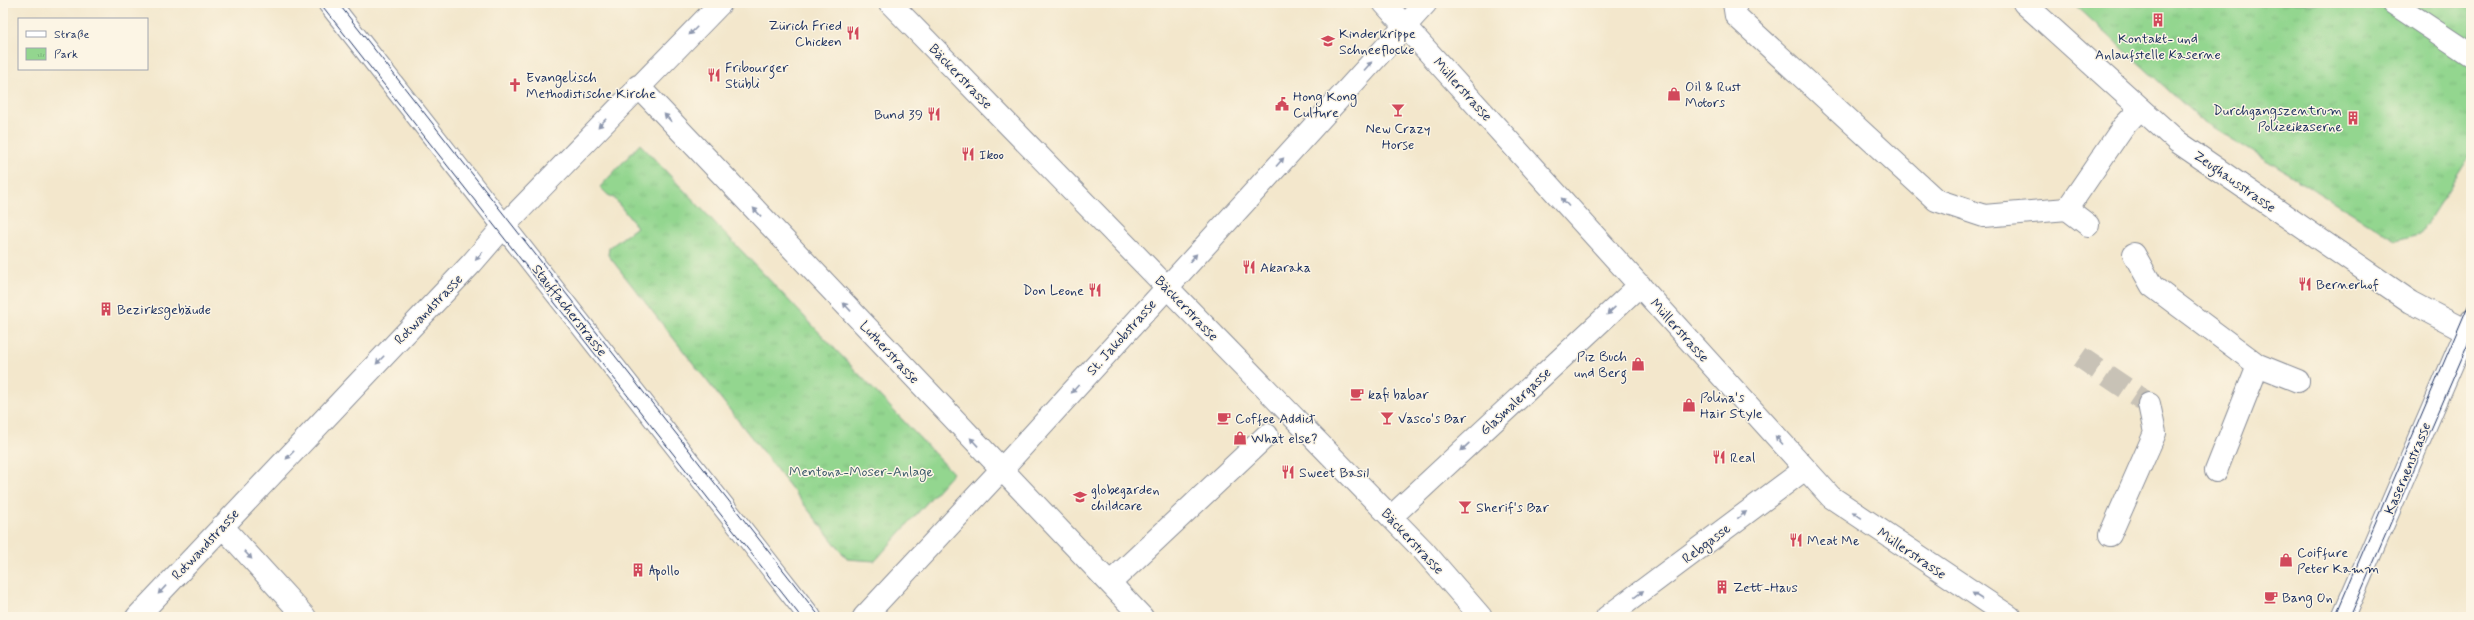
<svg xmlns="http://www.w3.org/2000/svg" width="2474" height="620" font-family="Mynerve,sans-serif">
<defs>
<pattern id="park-tufts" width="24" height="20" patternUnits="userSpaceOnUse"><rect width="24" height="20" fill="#93d68f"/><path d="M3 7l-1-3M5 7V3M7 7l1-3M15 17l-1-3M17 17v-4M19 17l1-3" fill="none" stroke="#7eb87e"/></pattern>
</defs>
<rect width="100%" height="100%" fill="#fcf5e5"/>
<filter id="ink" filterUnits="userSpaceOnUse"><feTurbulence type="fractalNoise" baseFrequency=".025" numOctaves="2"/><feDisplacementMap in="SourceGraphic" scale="8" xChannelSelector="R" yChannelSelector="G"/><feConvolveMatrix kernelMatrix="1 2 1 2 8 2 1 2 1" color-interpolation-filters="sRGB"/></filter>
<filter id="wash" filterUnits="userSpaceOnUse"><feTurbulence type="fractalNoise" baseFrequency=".012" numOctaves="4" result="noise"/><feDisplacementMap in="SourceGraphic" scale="16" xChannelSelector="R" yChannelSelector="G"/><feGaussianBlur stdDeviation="0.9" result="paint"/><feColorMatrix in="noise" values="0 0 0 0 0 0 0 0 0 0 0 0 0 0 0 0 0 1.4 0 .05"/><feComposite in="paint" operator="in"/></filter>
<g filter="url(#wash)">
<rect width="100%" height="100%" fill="#f3e7cc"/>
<path fill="url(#park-tufts)" stroke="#578276" d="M2073,3H2471V154L2420,234L2396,240L2201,120Z
M640,144L953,473L875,561L847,559L608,255L609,248L637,227L613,197L608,195L600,187Z"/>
</g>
<g filter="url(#ink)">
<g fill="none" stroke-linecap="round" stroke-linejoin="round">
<path stroke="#c8c2b6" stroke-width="22" stroke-dasharray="22 11" stroke-linecap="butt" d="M2080,357L2149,404"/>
<g stroke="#878b95" stroke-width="24">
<path id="minor" d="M329,3L810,617
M890,3L1423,550L1481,617
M1384,3L1831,497L2010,617
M1734,3L1736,16L1936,200L1984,216L2067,209
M2024,3L2178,142L2411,302L2466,331
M2393,3L2471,55
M638,86L1142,617
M2088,225L2067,209L2123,127L2140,109
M2134,254L2152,286L2258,365L2298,381
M2216,471L2258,365
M1391,517L1640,285
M222,526L305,617
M2110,535L2155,433L2149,404
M1110,583L1267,435
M137,617L472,263L504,226L721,3
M864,617L1001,470L1426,3
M1607,617L1805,469
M2343,617L2471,320"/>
</g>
<use href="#minor" stroke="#fff" stroke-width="22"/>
<path stroke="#1b2f5e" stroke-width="1" d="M320,3L801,617
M338,3L820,617
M2335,617L2471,299
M2350,617L2471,337"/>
</g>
<defs><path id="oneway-solid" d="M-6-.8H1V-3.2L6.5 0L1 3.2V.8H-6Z"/></defs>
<g fill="#8d97ae">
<use href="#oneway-solid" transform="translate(693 31) rotate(135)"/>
<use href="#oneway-solid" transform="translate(1368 66) rotate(-48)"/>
<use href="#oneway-solid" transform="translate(668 118) rotate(-133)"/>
<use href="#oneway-solid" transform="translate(602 123) rotate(134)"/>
<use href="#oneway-solid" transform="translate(1280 162) rotate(-48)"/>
<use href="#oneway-solid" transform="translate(1565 202) rotate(-132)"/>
<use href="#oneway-solid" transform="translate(757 212) rotate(-133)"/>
<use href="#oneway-solid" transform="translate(479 256) rotate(130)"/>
<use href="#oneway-solid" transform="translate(1193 258) rotate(-48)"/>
<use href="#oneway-solid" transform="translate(847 307) rotate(-133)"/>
<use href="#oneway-solid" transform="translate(1611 311) rotate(137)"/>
<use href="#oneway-solid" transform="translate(380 360) rotate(134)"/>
<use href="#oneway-solid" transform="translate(1075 389) rotate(132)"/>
<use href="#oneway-solid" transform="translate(1779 440) rotate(-132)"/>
<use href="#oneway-solid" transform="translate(974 442) rotate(-133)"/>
<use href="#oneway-solid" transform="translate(1465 447) rotate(137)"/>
<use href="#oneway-solid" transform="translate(290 455) rotate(134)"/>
<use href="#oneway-solid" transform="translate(1742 515) rotate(-37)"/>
<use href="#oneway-solid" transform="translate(1857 515) rotate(-145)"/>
<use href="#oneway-solid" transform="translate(248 555) rotate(47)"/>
<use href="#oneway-solid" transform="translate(162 590) rotate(133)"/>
<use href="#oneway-solid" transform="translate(1639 594) rotate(-37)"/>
<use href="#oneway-solid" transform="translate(1977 596) rotate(-147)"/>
</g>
</g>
<defs>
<g id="building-bare" transform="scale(1.08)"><path d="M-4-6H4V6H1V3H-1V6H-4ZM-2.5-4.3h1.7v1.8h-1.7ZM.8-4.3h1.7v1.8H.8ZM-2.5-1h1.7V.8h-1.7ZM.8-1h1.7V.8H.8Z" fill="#d1495b" stroke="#fcf5e5" stroke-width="2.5" paint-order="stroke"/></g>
<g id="restaurant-bare" transform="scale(1.08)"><path d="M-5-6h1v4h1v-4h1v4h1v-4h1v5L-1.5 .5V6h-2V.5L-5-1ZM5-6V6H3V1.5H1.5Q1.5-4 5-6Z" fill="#d1495b" stroke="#fcf5e5" stroke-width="2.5" paint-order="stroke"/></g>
<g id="school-bare" transform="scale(1.08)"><path d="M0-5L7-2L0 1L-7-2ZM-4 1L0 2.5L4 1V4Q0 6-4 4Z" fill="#d1495b" stroke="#fcf5e5" stroke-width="2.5" paint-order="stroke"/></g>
<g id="church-bare" transform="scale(1.08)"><path d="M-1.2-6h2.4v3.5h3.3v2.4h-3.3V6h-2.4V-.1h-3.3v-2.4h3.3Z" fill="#d1495b" stroke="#fcf5e5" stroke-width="2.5" paint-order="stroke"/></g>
<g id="shop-bare" transform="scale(1.08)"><path d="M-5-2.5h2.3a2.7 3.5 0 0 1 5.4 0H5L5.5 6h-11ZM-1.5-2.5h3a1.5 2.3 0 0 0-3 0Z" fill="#d1495b" stroke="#fcf5e5" stroke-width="2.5" paint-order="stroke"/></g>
<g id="civic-bare" transform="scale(1.08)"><path d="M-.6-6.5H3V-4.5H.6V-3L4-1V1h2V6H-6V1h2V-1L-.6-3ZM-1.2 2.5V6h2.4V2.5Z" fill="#d1495b" stroke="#fcf5e5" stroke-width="2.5" paint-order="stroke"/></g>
<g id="bar-bare" transform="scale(1.08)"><path d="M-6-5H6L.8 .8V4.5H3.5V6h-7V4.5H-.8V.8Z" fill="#d1495b" stroke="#fcf5e5" stroke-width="2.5" paint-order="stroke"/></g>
<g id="cafe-bare" transform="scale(1.08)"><path d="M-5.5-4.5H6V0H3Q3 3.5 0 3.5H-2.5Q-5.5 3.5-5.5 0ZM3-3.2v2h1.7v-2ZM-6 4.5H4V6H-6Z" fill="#d1495b" stroke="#fcf5e5" stroke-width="2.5" paint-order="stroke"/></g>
</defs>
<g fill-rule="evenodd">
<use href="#building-bare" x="2158" y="20"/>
<use href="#restaurant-bare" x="853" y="33"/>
<use href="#school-bare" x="1328" y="41"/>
<use href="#restaurant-bare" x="714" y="75"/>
<use href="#church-bare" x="515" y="85"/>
<use href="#shop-bare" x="1674" y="94"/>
<use href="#civic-bare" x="1282" y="104"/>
<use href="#bar-bare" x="1398" y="110"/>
<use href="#restaurant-bare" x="934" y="114"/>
<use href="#building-bare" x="2353" y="118"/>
<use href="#restaurant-bare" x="968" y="154"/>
<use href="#restaurant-bare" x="1249" y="267"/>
<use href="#restaurant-bare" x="2305" y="284"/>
<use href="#restaurant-bare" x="1095" y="290"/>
<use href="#building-bare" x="106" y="309"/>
<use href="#shop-bare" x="1638" y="364"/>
<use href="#cafe-bare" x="1357" y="394"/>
<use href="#shop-bare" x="1689" y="405"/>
<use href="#cafe-bare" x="1224" y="418"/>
<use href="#bar-bare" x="1387" y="418"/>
<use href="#shop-bare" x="1240" y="438"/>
<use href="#restaurant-bare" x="1719" y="457"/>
<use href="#restaurant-bare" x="1288" y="472"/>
<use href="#school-bare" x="1080" y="497"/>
<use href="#bar-bare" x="1465" y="507"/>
<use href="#restaurant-bare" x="1796" y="540"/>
<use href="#shop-bare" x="2286" y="560"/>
<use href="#building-bare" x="638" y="570"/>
<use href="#building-bare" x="1722" y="587"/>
<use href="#cafe-bare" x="2271" y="597"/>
</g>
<g text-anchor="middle" stroke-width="3" stroke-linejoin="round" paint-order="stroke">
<g font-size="14" fill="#1b2f5e" stroke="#fcf5e5" text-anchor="start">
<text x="842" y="30" text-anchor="end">Zürich Fried<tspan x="842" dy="16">Chicken</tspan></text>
<text x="1339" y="38">Kinderkrippe<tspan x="1339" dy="16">Schneeflocke</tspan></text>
<text x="2158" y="43" text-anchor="middle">Kontakt- und<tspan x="2158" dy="16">Anlaufstelle Kaserne</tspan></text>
<text x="725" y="72">Fribourger<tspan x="725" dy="16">Stübli</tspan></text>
<text x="526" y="82">Evangelisch<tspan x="526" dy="16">Methodistische Kirche</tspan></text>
<text x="1685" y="91">Oil &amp; Rust<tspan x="1685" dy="16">Motors</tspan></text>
<text x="1293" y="101">Hong Kong<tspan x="1293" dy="16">Culture</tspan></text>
<text x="2342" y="115" text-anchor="end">Durchgangszentrum<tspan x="2342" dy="16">Polizeikaserne</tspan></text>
<text x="923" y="119" text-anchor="end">Bund 39</text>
<text x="1398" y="133" text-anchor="middle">New Crazy<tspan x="1398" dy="16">Horse</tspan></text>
<text x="979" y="159">Ikoo</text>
<text x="1260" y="272">Akaraka</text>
<text x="2316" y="289">Bernerhof</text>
<text x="1084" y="295" text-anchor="end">Don Leone</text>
<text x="117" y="314">Bezirksgebäude</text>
<text x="1627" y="361" text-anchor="end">Piz Buch<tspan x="1627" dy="16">und Berg</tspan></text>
<text x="1368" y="399">kafi babar</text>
<text x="1700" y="402">Polina's<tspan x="1700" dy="16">Hair Style</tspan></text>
<text x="1235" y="423">Coffee Addict</text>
<text x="1398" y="423">Vasco's Bar</text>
<text x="1251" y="443">What else?</text>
<text x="1730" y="462">Real</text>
<text x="1299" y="477">Sweet Basil</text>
<text x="1091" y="494">globegarden<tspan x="1091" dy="16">childcare</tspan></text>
<text x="1476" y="512">Sherif's Bar</text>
<text x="1807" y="545">Meat Me</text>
<text x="2297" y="557">Coiffure<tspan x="2297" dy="16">Peter Kamm</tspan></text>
<text x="649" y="575">Apollo</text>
<text x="1733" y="592">Zett-Haus</text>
<text x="2282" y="602">Bang On</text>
</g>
<g font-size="14" fill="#1b2f5e" stroke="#fcf5e5">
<text transform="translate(961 76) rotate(46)" y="5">Bäckerstrasse</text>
<text transform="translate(1463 89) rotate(48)" y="5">Müllerstrasse</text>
<text transform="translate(2235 181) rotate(35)" y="5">Zeughausstrasse</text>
<text transform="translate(1187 308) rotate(46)" y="5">Bäckerstrasse</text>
<text transform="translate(428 309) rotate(-46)" y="5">Rotwandstrasse</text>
<text transform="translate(570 310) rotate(52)" y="5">Stauffacherstrasse</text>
<text transform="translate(1680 330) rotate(48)" y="5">Müllerstrasse</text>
<text transform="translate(1121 337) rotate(-48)" y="5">St. Jakobstrasse</text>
<text transform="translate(890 352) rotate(47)" y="5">Lutherstrasse</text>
<text transform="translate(1515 401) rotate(-43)" y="5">Glasmalergasse</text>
<text transform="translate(2407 468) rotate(-67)" y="5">Kasernenstrasse</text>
<text transform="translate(1413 541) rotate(47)" y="5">Bäckerstrasse</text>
<text transform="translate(1706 543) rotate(-37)" y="5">Rebgasse</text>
<text transform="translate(205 544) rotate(-47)" y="5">Rotwandstrasse</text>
<text transform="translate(1912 553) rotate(34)" y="5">Müllerstrasse</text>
</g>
<g font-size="14" fill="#39596a" stroke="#fcf5e5">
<text x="861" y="476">Mentona-Moser-Anlage</text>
</g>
</g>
<rect width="2474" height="620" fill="none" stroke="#fcf5e5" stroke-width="16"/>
<rect x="18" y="18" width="130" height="52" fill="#fcf5e5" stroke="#a2a6af"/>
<rect x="26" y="31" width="20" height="6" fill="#ffffff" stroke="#a2a6af"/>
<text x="54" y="38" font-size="12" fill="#1b2f5e">Straße</text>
<rect x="26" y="48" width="20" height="12" fill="url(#park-tufts)" stroke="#a2a6af"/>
<text x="54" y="58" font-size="12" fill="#1b2f5e">Park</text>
</svg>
